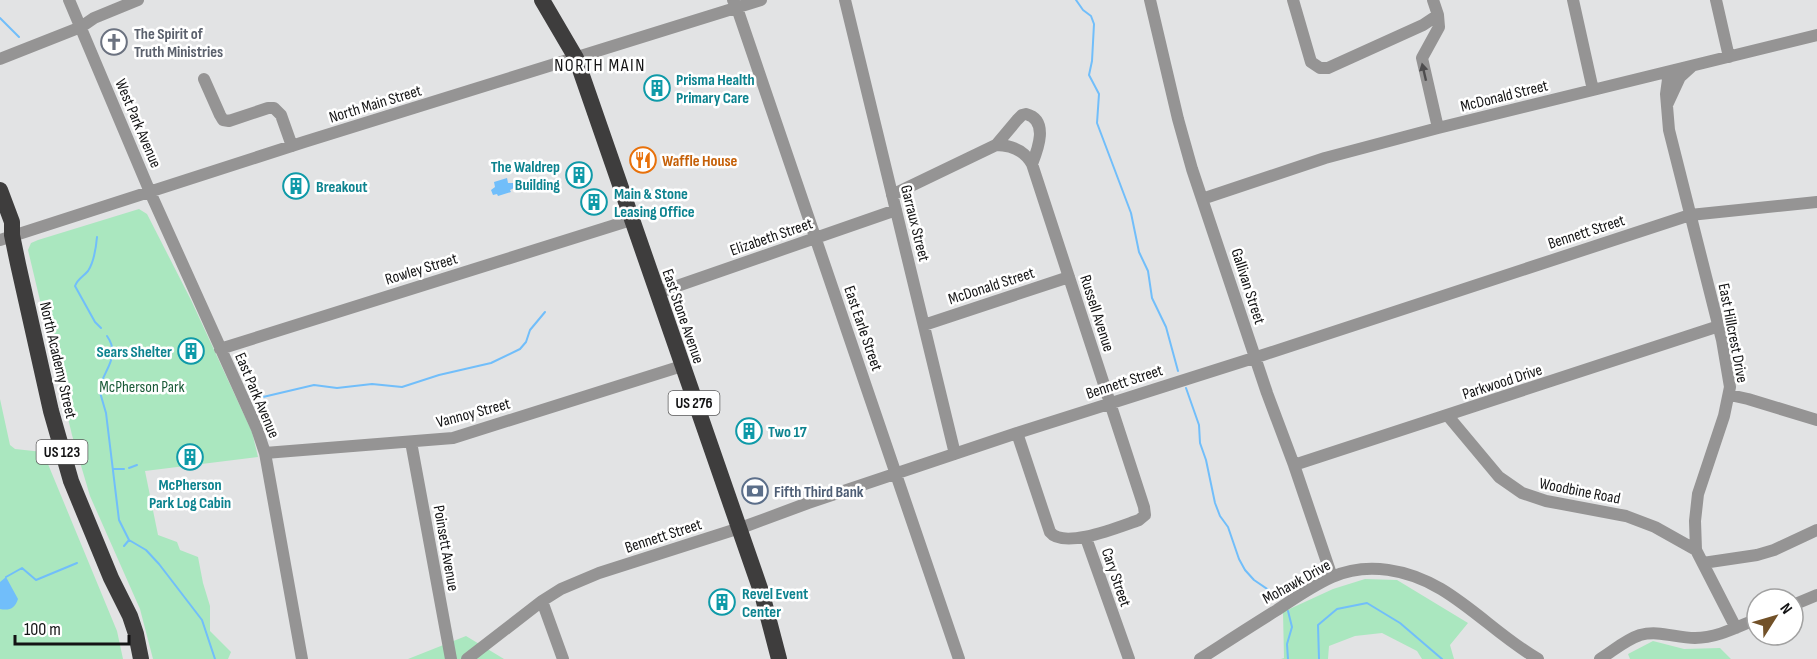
<svg xmlns="http://www.w3.org/2000/svg" width="1817" height="659" font-family="'Sofia Sans Condensed',sans-serif">
<rect width="100%" height="100%" fill="#e2e3e4"/>
<path fill="#aae7bf" d="M139,209L147,214L191,300L252,432L258,457L145,471L158,535L177,542L180,550L198,557L203,583L210,606V631L231,652L228,659H153L140,609L90,496L72,435L28,250L31,243L38,240Z
M0,399L10,445L15,449L43,452L117,631L123,659H0Z
M1365,579L1397,580L1468,623L1450,645L1454,659H1422L1417,651L1382,633L1355,636L1329,646L1328,659H1281L1284,658L1283,612L1333,589Z
M466,636L504,659H408Z
M1653,641L1684,649L1720,648L1731,659H1630L1628,654Z"/>
<path fill="#71befa" d="M507,178L508,183H513L514,188L510,190L511,192L498,196L497,194L493,195L491,190L495,187L494,182Z
M6,577L18,599C15,608 10,611 0,609V582Z"/>
<g fill="none" stroke-linecap="round" stroke-linejoin="round">
<path stroke="#71befa" stroke-width="2" d="M1076,0L1083,10L1091,16L1094,24L1092,61L1089,75L1099,94L1097,123L1131,213L1139,252L1148,271L1152,298L1166,327L1178,371
M0,18L19,37
M97,237C96,248 94,262 88,271C83,277 78,278 75,286L95,322L101,328
M107,336C121,356 105,368 99,389L106,413L119,520L129,540L146,550L159,564L202,620L215,659
M1186,388L1199,425L1200,443L1206,460L1215,503L1220,516L1228,527L1239,559L1245,570L1254,580L1279,597
M263,397L314,385L337,388L372,384L402,387L439,375L491,363L520,349L526,342L530,330L545,312
M129,468L137,465
M114,469H124
M124,546L129,540
M6,577L22,568L36,580L77,563
M1288,659L1287,644L1292,627L1288,611
M1319,659L1318,625L1337,609L1367,603L1400,623L1442,659"/>
<path stroke="#959494" stroke-width="12" d="M69,0L150,192L257,429L265,453L302,659
M733,0L737,8L959,659
M845,0L955,454
M1150,0L1178,119L1192,169L1267,393L1294,465L1332,577
M1293,0L1311,62L1320,68H1328L1423,25L1438,15
M1433,0L1438,15L1439,27L1422,58L1438,128
M1573,0L1593,90
M1716,0L1729,57
M0,59L81,27L94,18L138,0
M1669,72L1666,94L1669,130L1722,340L1730,387L1724,416L1698,494L1695,521L1696,550L1736,628
M204,79L220,115L223,120L229,121L268,108H274L281,115L292,146
M1667,105L1680,77L1691,67
M996,145C1012,145 1024,150 1032,164L1144,507L1145,515L1139,520C1121,526 1064,550 1050,532L1017,433
M892,195L996,145L1017,120L1022,115L1026,114C1049,120 1038,149 1032,164
M1202,199L1325,158L1438,128L1817,35
M0,240L304,142L761,0
M657,293L896,210
M924,325L1069,277
M220,349L631,220
M1730,395L1748,399L1817,420
M1448,416L1499,477L1522,493L1546,501L1626,516L1655,527L1696,550
M411,442L451,659
M265,453L453,438L682,366
M1294,465L1719,326
M1086,538L1129,659
M1703,563L1757,555L1774,550L1817,530
M542,601L563,659
M1793,605L1817,595
M467,659L542,601L561,589L599,573L746,526L808,503L1017,433L1263,355L1690,215L1817,202
M1200,659C1225,643 1251,626 1277,610C1295,598 1312,586 1332,577C1368,561 1409,570 1441,589C1476,610 1503,639 1538,659
M1600,659C1613,651 1625,640 1640,635C1659,630 1676,638 1695,638C1717,638 1737,627 1757,619"/>
<path stroke="#3e3d3d" stroke-width="16" d="M542,0L576,58L762,594L779,659
M0,190L12,222V235L18,264L51,411L71,481L111,578L130,616L136,634L141,659"/>
</g>
<defs><path id="oneway-solid" d="M-6-.8H1V-3.2L6.5 0L1 3.2V.8H-6Z" transform="scale(1.5)"/></defs>
<use fill="#4e4d4e" href="#oneway-solid" transform="translate(1424 72) rotate(-103)"/>
<defs>
<g id="church-ring" transform="scale(1.35)"><circle r="9.5" fill="#fff" stroke="#6b7280" stroke-width="1.5"/><path d="M-1.2-6h2.4v3.5h3.3v2.4h-3.3V6h-2.4V-.1h-3.3v-2.4h3.3Z" fill="#6b7280"/></g>
<g id="building-ring" transform="scale(1.35)"><circle r="9.5" fill="#fff" stroke="#0f9aa8" stroke-width="1.5"/><path d="M-4-6H4V6H1V3H-1V6H-4ZM-2.5-4.3h1.7v1.8h-1.7ZM.8-4.3h1.7v1.8H.8ZM-2.5-1h1.7V.8h-1.7ZM.8-1h1.7V.8H.8Z" fill="#0f9aa8"/></g>
<g id="restaurant-ring" transform="scale(1.35)"><circle r="9.5" fill="#fff" stroke="#e8710a" stroke-width="1.5"/><path d="M-5-6h1v4h1v-4h1v4h1v-4h1v5L-1.5 .5V6h-2V.5L-5-1ZM5-6V6H3V1.5H1.5Q1.5-4 5-6Z" fill="#e8710a"/></g>
<g id="bank-ring" transform="scale(1.35)"><circle r="9.5" fill="#fff" stroke="#5c6f8a" stroke-width="1.5"/><path d="M-6-4H6V4H-6ZM0-2.3a2.3 2.3 0 1 0 0 4.6a2.3 2.3 0 1 0 0-4.6Z" fill="#5c6f8a"/></g>
</defs>
<g fill-rule="evenodd">
<use href="#church-ring" x="114" y="42"/>
<use href="#building-ring" x="657" y="88"/>
<use href="#restaurant-ring" x="643" y="160"/>
<use href="#building-ring" x="579" y="175"/>
<use href="#building-ring" x="296" y="186"/>
<use href="#building-ring" x="594" y="202"/>
<use href="#building-ring" x="191" y="351"/>
<use href="#building-ring" x="749" y="431"/>
<use href="#building-ring" x="190" y="457"/>
<use href="#bank-ring" x="755" y="491"/>
<use href="#building-ring" x="722" y="602"/>
</g>
<g text-anchor="middle" stroke-width="5" stroke-linejoin="round" paint-order="stroke">
<g fill="#fff" stroke="#5a5a5a" stroke-width="1.5">
<rect x="668.5" y="391" width="51" height="24" rx="4.5"/>
<rect x="36.5" y="440" width="51" height="24" rx="4.5"/>
</g>
<g font-size="15" font-weight="bold" fill="#131314">
<text x="694" y="408">US 276</text>
<text x="62" y="457">US 123</text>
</g>
<g font-size="16" font-weight="bold" fill="#5b616d" stroke="#fff" text-anchor="start">
<text x="134" y="39">The Spirit of<tspan x="134" dy="18">Truth Ministries</tspan></text>
</g>
<g font-size="16" font-weight="bold" fill="#0d838f" stroke="#fff" text-anchor="start">
<text x="676" y="85">Prisma Health<tspan x="676" dy="18">Primary Care</tspan></text>
<text x="560" y="172" text-anchor="end">The Waldrep<tspan x="560" dy="18">Building</tspan></text>
<text x="316" y="192">Breakout</text>
<text x="614" y="199">Main &amp; Stone<tspan x="614" dy="18">Leasing Office</tspan></text>
<text x="172" y="357" text-anchor="end">Sears Shelter</text>
<text x="768" y="437">Two 17</text>
<text x="190" y="490" text-anchor="middle">McPherson<tspan x="190" dy="18">Park Log Cabin</tspan></text>
<text x="742" y="599">Revel Event<tspan x="742" dy="18">Center</tspan></text>
</g>
<g font-size="16" fill="#131314" stroke="#fff">
<text transform="translate(1504 95) rotate(-14)" y="6">McDonald Street</text>
<text transform="translate(375 103) rotate(-17)" y="6">North Main Street</text>
<text transform="translate(139 123) rotate(67)" y="6">West Park Avenue</text>
<text transform="translate(916 223) rotate(76)" y="6">Garraux Street</text>
<text transform="translate(1586 231) rotate(-18)" y="6">Bennett Street</text>
<text transform="translate(771 236) rotate(-19)" y="6">Elizabeth Street</text>
<text transform="translate(421 268) rotate(-17)" y="6">Rowley Street</text>
<text transform="translate(991 285) rotate(-18)" y="6">McDonald Street</text>
<text transform="translate(1249 286) rotate(72)" y="6">Gallivan Street</text>
<text transform="translate(1098 313) rotate(72)" y="6">Russell Avenue</text>
<text transform="translate(684 316) rotate(71)" y="6">East Stone Avenue</text>
<text transform="translate(864 328) rotate(71)" y="6">East Earle Street</text>
<text transform="translate(1734 333) rotate(79)" y="6">East Hillcrest Drive</text>
<text transform="translate(59 360) rotate(77)" y="6">North Academy Street</text>
<text transform="translate(1124 381) rotate(-18)" y="6">Bennett Street</text>
<text transform="translate(1502 381) rotate(-18)" y="6">Parkwood Drive</text>
<text transform="translate(258 395) rotate(67)" y="6">East Park Avenue</text>
<text transform="translate(473 412) rotate(-15)" y="6">Vannoy Street</text>
<text transform="translate(1580 490) rotate(11)" y="6">Woodbine Road</text>
<text transform="translate(663 535) rotate(-18)" y="6">Bennett Street</text>
<text transform="translate(447 548) rotate(80)" y="6">Poinsett Avenue</text>
<text transform="translate(1117 577) rotate(71)" y="6">Cary Street</text>
<text transform="translate(1296 581) rotate(-29)" y="6">Mohawk Drive</text>
</g>
<g font-size="16" font-weight="bold" fill="#c56008" stroke="#fff" text-anchor="start">
<text x="662" y="166">Waffle House</text>
</g>
<g font-size="16" fill="#1b5b38" stroke="#fff">
<text x="142" y="392">McPherson Park</text>
</g>
<g font-size="16" font-weight="bold" fill="#4e5e75" stroke="#fff" text-anchor="start">
<text x="774" y="497">Fifth Third Bank</text>
</g>
<g font-size="18" letter-spacing="1.5" fill="#131314" stroke="#fff">
<text x="600" y="71">NORTH MAIN</text>
</g>
</g>
<g transform="translate(1775 617) rotate(53)"><circle r="28" fill="#ffffff" stroke="#a1a1a1" stroke-width="1.5"/>
<path d="M0-4.5L10 22L0 15L-10 22Z" fill="#725128"/>
<text y="-9" font-size="16" font-weight="bold" text-anchor="middle" fill="#131314">N</text>
</g>
<path d="M15 635v9h114v-9" fill="none" stroke="#131314" stroke-width="3"/>
<text x="24" y="635" font-size="18" fill="#131314" stroke="#ffffff" stroke-width="4.5" paint-order="stroke">100 m</text>
</svg>
